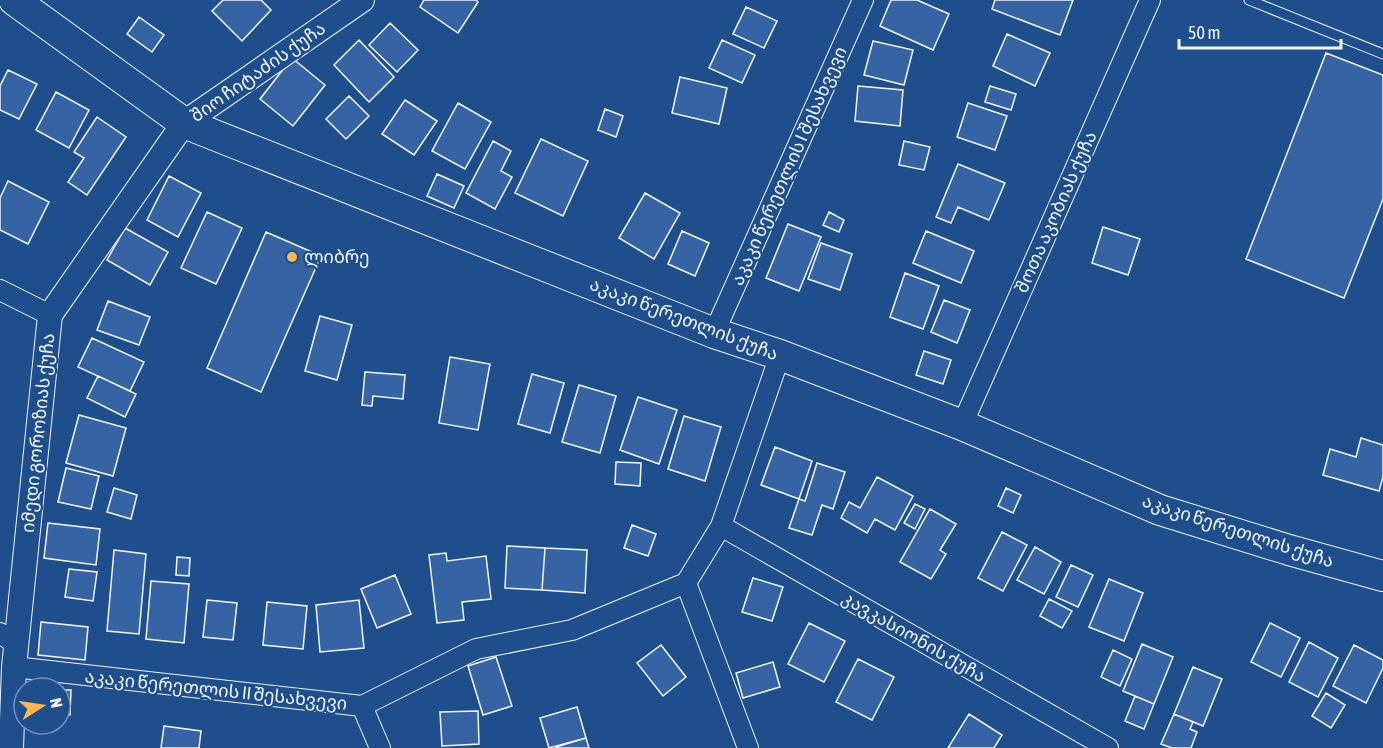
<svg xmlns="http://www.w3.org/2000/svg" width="1383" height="748" font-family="'Asap Condensed','Noto Sans Georgian',sans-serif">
<rect width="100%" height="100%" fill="#1f4e8c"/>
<path fill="#3563a3" stroke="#f2f6ff" stroke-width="1.5" d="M223,0H261L271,10L242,41L212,11Z
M424,0H476L478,2L458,33L420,7Z
M891,0H917L949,14L933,50L880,26Z
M995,0H1073L1060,35L992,9Z
M746,7L777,21L764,48L733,34Z
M139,17L164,35L152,52L127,34Z
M390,23L418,50L397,72L369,45Z
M1007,34L1050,53L1035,86L993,66Z
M359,40L394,77L369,102L334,65Z
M722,40L755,55L742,83L709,68Z
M873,41L913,50L904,85L864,75Z
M1326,53L1383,75V199L1344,298L1246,259Z
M292,58L325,85L293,126L260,99Z
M8,70L37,84L19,119L0,110V86Z
M680,77L727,88L719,124L672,113Z
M858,86L903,90L900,126L855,121Z
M990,86L1016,94L1011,110L985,102Z
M56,92L89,110L69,148L36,130Z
M349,96L369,116L346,139L326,119Z
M405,100L437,121L414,155L382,134Z
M458,103L491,122L465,169L432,151Z
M968,103L1007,116L995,150L957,137Z
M605,109L623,116L616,137L598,130Z
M97,117L126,137L87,195L68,182L84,158L74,152Z
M541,139L588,161L563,216L515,193Z
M493,141L511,151L501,171L512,177L495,209L466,193Z
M904,141L930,147L924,170L899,165Z
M958,164L1005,183L989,220L958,207L951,223L936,217Z
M437,174L464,186L454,208L427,196Z
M169,176L201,193L178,237L147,220Z
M8,181L49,202L28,244L0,230V198Z
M645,193L680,213L654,259L619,238Z
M207,212L242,228L216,284L181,268Z
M829,212L844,220L839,232L823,225Z
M788,224L821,237L799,291L766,278Z
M1103,227L1140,239L1128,275L1092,263Z
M125,228L168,252L150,285L107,260Z
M682,231L709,243L695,276L668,264Z
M926,231L974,251L961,283L913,263Z
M266,232L321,256L261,392L207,368Z
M821,243L852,254L840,290L808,279Z
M905,273L939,286L923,329L890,317Z
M944,300L970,310L957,343L931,332Z
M108,301L150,317L139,345L97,330Z
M320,316L352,325L337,380L305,371Z
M92,338L144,362L130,391L78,367Z
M924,351L951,360L943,384L916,375Z
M450,357L490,364L478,430L439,423Z
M365,372L405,375L403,399L373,396L372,406L362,405Z
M532,374L564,383L550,433L518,424Z
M98,376L136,394L125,417L87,398Z
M579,385L616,396L600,453L562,442Z
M638,397L677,410L659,464L620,450Z
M79,415L126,428L113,476L66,463Z
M684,416L721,427L705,481L668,469Z
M1361,438L1383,445V477L1379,491L1323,475L1330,449L1356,457Z
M775,447L812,461L799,499L761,485Z
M616,462L641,463L640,486L615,484Z
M817,463L845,472L833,509L822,505L812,535L789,528L799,499L805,501Z
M66,468L99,476L91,509L58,502Z
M877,477L913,496L895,530L875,519L867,533L841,518L849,502L860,508Z
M114,488L137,495L131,519L107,512Z
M1006,488L1021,495L1013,513L998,506Z
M915,504L925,509L915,529L904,523Z
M930,509L956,524L940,550L946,554L931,579L900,562Z
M48,523L100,529L96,565L44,558Z
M632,525L656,534L648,556L624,548Z
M1002,532L1027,545L1003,591L978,578Z
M507,546L545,548L542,590L505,588Z
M1035,547L1061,562L1044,594L1017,580Z
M545,548L587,550L585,593L542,590Z
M114,550L146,554L139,634L107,631Z
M446,553L447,561L486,556L491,599L462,602L464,620L437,623L429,555Z
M177,557L190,558L189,576L176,575Z
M1071,565L1093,575L1078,607L1056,597Z
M69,569L97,572L93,601L65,597Z
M395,575L411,614L377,628L361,589Z
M753,578L783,587L772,621L742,612Z
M1109,579L1143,593L1124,641L1089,627Z
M151,581L189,584L184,643L146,639Z
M1049,599L1072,611L1062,628L1040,616Z
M207,600L237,603L233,640L203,637Z
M359,600L364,648L320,652L316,605Z
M267,602L307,606L303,649L263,645Z
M41,622L88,627L85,660L38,655Z
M809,623L845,641L824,682L788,664Z
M1270,623L1300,638L1281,677L1251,662Z
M1309,642L1338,658L1318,697L1289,682Z
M1142,644L1173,657L1154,704L1123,691Z
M661,645L686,677L663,696L637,663Z
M1354,645L1383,660V668L1366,703L1333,686Z
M1113,650L1132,659L1120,686L1101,677Z
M496,657L512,706L483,715L468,666Z
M858,659L894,677L872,720L836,702Z
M773,662L780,687L743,698L736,673Z
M1193,667L1222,679L1203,726L1174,714Z
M60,690H71L70,715H60Z
M1326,693L1345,705L1331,728L1312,716Z
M1135,696L1154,704L1144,729L1125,721Z
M577,707L586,738L549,748L540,718Z
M478,711L479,744L442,746L440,712Z
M969,714L1002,735L994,748H948Z
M1174,714L1193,722L1190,729L1197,732L1191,748H1172L1161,744Z
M164,726L201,731L199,748H161Z
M586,738L589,748H556V747Z"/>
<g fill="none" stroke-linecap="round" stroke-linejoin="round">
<g stroke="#f2f6ff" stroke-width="11">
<path id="service" d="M1249,0L1383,54"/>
</g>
<g stroke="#f2f6ff" stroke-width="22">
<path id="minor" d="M0,290L50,315
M714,333L863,0
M962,425L1150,0
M721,526L1108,748
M686,583L748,748
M0,633L16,644
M14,667L362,706L476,649L572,630L686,583L721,526L780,355
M362,706L380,748"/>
</g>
<g stroke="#f2f6ff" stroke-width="26">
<path id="tertiary" d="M11,748L14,667L50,315L184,123L362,0"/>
</g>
<g stroke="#f2f6ff" stroke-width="32">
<path id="primary" d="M14,0L184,123L714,333L780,355L962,425L1160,510L1289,550L1383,576"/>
</g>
<use href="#service" stroke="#1f4e8c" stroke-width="9"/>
<use href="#minor" stroke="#1f4e8c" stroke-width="20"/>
<use href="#tertiary" stroke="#1f4e8c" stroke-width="24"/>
<use href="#primary" stroke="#1f4e8c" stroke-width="30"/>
</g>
<circle fill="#ffb74d" stroke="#1f4e8c" stroke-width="2" cx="292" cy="257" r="6"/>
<g text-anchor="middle" stroke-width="4.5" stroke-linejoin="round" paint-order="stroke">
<g font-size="18" fill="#f2f6ff" stroke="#1f4e8c">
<text transform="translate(258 72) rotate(-35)" y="6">შიო ჩიტაძის ქუჩა</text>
<text transform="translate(789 166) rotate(-66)" y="6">აკაკი წერეთლის I შესახვევი</text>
<text transform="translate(1056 212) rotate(-66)" y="6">შოთა აკობიას ქუჩა</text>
<text transform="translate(684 319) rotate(21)" y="6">აკაკი წერეთლის ქუჩა</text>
<text transform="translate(38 433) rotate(-84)" y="6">იმედი გოროზიას ქუჩა</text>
<text transform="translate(1238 531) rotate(18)" y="6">აკაკი წერეთლის ქუჩა</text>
<text transform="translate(914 637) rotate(30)" y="6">კავკასიონის ქუჩა</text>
<text transform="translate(216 690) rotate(6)" y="6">აკაკი წერეთლის II შესახვევი</text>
</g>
<g font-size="18" fill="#f2f6ff" stroke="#1f4e8c" text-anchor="start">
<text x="304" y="263">ლიბრე</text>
</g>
</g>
<g transform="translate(42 706) rotate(78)"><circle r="28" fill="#1f4e8c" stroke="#7391ba" stroke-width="1.5"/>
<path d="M0-4.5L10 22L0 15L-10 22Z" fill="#ffb74d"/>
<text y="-9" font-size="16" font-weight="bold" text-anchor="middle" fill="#f2f6ff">N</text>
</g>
<path d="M1179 39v9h162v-9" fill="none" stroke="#f2f6ff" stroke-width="3"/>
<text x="1188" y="39" font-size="18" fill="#f2f6ff" stroke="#1f4e8c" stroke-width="4.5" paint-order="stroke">50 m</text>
</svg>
